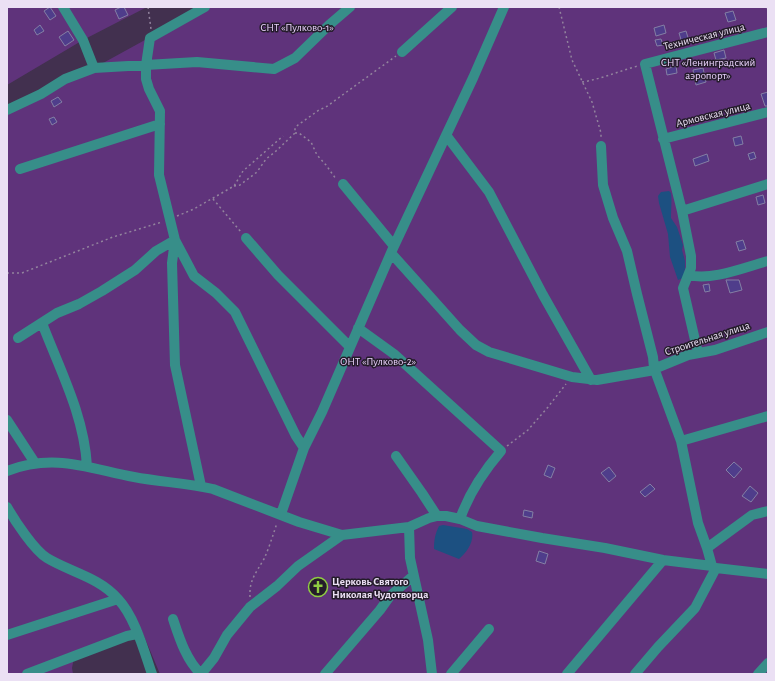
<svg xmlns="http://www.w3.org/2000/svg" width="775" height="681" font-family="'Alegreya Sans',sans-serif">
<rect width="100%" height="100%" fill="#42304f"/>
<path fill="#5f337b" d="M7,7H147L83,40L7,85Z
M205,7H768V674H160L141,629L75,652L72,668L73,674H7V110L94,68Z"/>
<path fill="#1c5081" d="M669,191L671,193C672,201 671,209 671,218L677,227L683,245L682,250L685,261V269L683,278L678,280L670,257L668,234L659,203L658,196L661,192Z
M443,525L467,529L472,532C474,542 467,552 459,559L434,549C434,540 435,534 439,526Z"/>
<path fill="#4f3d8b" stroke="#847fa4" d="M50,7L56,16L50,20L44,11Z
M121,7H124L128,15L119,19L115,10Z
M733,11L736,20L728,22L725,13Z
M40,25L44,31L37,35L34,30Z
M664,25L666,33L656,36L654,28Z
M68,31L74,40L65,46L59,37Z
M686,31L689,41L682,43L679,33Z
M661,39L663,45L657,46L655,40Z
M724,50L726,58L716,60L714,53Z
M676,66L677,73L667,75L666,69Z
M703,68L706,82L696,85L693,70Z
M768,92V106H765L761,94Z
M58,97L62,102L54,107L51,101Z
M54,117L57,122L52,125L49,119Z
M741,136L743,144L735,146L733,138Z
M754,152L756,158L750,160L748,154Z
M707,154L709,161L695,166L693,159Z
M763,195L765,203L758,205L756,197Z
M743,240L746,249L739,251L736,242Z
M726,280H739L742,290L730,293Z
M709,284L710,291L705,292L703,285Z
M734,462L742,469L734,478L726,470Z
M548,465L555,468L551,478L544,475Z
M609,467L616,476L609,482L601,473Z
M650,484L655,489L645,497L640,492Z
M750,486L758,493L751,502L742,496Z
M524,510L533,512L532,518L523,516Z
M539,551L548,554L545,564L536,561Z
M319,578L324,584L318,589L313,584Z"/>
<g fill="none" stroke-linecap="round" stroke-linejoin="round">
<path stroke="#92839d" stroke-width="1.5" stroke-dasharray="2 3" stroke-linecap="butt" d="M148,7L151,29
M559,7L572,60L592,102L601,133V138
M767,7L768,10
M582,82C602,79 619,71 638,66
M295,133H299L311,142L317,155L326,165L336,179
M234,186L240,185L257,172L266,159L275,152L295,133V128L298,125L319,110L326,107L396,56
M213,199L241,232
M177,216L194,209L234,186L243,171L283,136
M7,273H22L113,237L162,222
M507,446L528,430L548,407L566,384
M250,597C249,580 256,573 264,559C269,548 273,535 277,523"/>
<path stroke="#378e89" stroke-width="10" d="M63,7L83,40L94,68
M205,7L150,38L146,65V79L149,89L160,111L159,175L175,240L194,276L216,293L235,312L296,436L304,448
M402,52L452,7
M7,110L41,94L65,79L94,68L197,62L274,69L295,58L329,25L350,7
M446,135L489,192L543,295L591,380
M663,139L768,112
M601,146L603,185L613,218L627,251L637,294L653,357L654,368L681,441L698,523L707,548L712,566
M20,169L160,124
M343,184L394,246
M682,211L768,184
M246,238L278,275L350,347
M175,240L172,263L175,365L201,486
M391,253L460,330L476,345L489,352L572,377L597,380L649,371L688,355L715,350L768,332
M689,275C712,281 745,267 768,261
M42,323C60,370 84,415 87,466
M358,328L394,354L501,451C483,472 469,493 460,519
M18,338L57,313L79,304L102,291L135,270L156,251L175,240
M698,353L683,288L691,268V256L682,211L645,64L768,32
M7,420L35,463
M681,441L768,416
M396,456L422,493L437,516
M7,471C54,453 87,468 134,477C160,482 187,483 213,489L299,522L342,535L409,527L429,518L437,516H446L460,519L477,526L542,538L605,548L663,560L712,566L716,568L768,574
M7,507C15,521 34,550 47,558C70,572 99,577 118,599C135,617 144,651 152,674
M281,514L304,448L322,412L394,246L473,78L504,7
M409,527L410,558L428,640L432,674
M707,548L752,515L768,511
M173,619C179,637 186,660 201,674
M7,635L118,599
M27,674L127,636L137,634
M201,674L214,658L227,635L250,607L277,586L298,566L342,535
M325,674L380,610L390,596L413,576
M451,674L489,629
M567,674L663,560
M635,674L658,647L695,608L716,568
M758,674L768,663"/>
</g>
<defs>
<g id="church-ring" transform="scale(1)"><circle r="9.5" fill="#241c2a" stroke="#8fcd42" stroke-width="1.5"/><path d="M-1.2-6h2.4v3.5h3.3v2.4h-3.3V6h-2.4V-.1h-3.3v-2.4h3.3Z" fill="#8fcd42"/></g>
</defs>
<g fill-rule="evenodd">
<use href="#church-ring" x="318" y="587"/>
</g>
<g text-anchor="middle" stroke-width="3" stroke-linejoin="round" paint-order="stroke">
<g font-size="11" fill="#e9d1fb" stroke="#241c2a">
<text x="297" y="31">СНТ «Пулково-1»</text>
<text x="708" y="66">СНТ «Ленинградский<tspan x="708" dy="13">аэропорт»</tspan></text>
<text x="378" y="365">ОНТ «Пулково-2»</text>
</g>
<g font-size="11" fill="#ebe0f4" stroke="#241c2a">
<text transform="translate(704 36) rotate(-14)" y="4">Техническая улица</text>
<text transform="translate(713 114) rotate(-14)" y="4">Армовская улица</text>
<text transform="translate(707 338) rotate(-18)" y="4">Строительная улица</text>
</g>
<g font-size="11" font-weight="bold" fill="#ebe0f4" stroke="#241c2a" text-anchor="start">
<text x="332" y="585">Церковь Святого<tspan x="332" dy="13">Николая Чудотворца</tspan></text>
</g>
</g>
<rect width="775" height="681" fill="none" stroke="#ebe0f4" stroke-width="16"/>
</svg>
